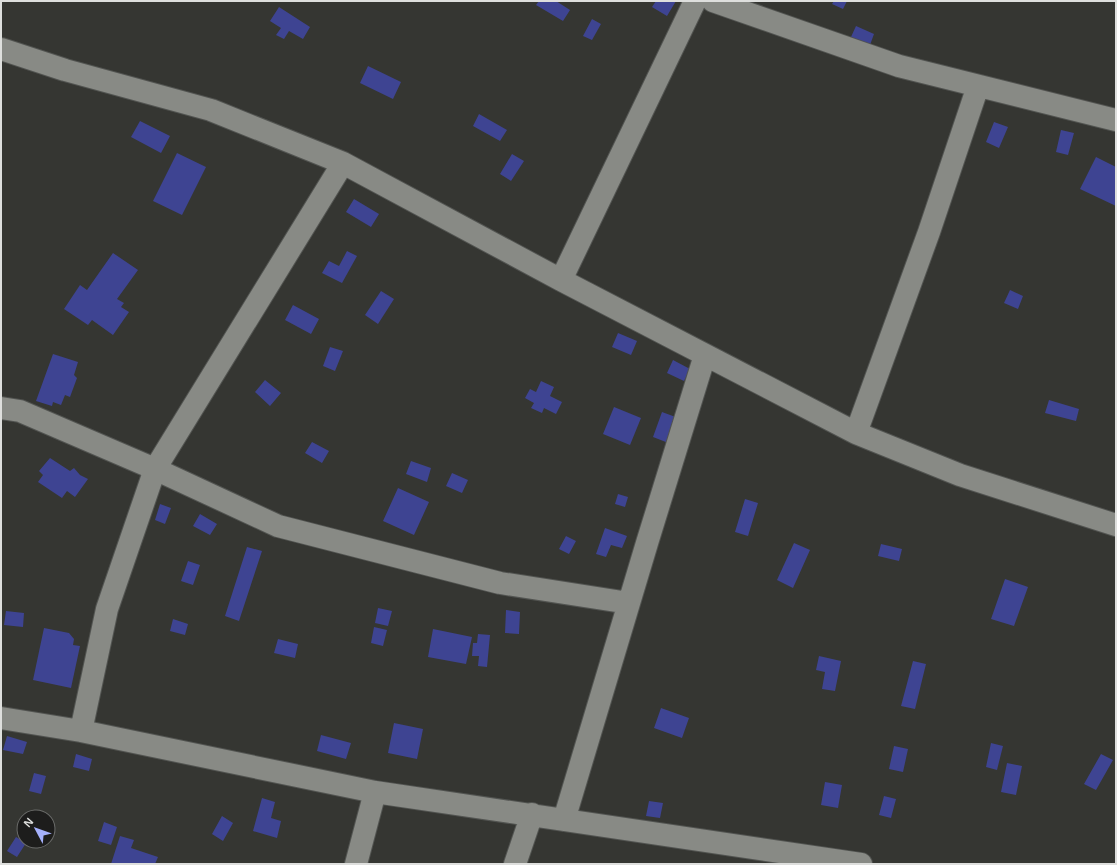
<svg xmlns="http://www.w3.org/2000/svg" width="1117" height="865" font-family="Helvetica,sans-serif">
<rect width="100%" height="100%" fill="#353632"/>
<path fill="#3e4492" d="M539,1H556L570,10L563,21L536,5Z
M656,1H676L667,16L652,7Z
M834,1H847L843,9L832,4Z
M279,7L310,27L303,39L289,31L284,39L276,35L281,28L270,21Z
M592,19L601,24L592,40L583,36Z
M856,26L874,34L870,45L851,37Z
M368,66L401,82L393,99L360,83Z
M479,114L507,130L500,141L473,126Z
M140,121L170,136L161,153L131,137Z
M994,122L1008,127L999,148L986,142Z
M1061,130L1074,133L1068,155L1056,152Z
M177,153L206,167L182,215L153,201Z
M512,154L524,161L511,181L500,174Z
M1096,157L1116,167V206L1080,189Z
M354,199L379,214L371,227L346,212Z
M347,251L357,256L342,283L322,273L329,261L339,266Z
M113,253L138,270L117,299L124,303L121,307L129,312L113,335L92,320L88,325L64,309L80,285L87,290Z
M1010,290L1023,296L1018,309L1004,303Z
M381,291L394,299L378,324L365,315Z
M293,305L319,319L311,334L285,320Z
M618,333L637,341L631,355L612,347Z
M330,347L343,351L335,371L323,366Z
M53,354L78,362L74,375L77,378L70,397L65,395L61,405L53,402L52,406L36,401Z
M673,360L690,369L684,381L667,373Z
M265,380L281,393L270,406L255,392Z
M541,381L554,387L550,396L562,402L556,414L544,408L542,413L531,408L534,403L525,398L530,389L536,392Z
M1049,400L1079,409L1076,421L1045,413Z
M614,407L641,418L630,445L603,434Z
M662,412L681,419L671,444L653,437Z
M312,442L329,451L322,463L305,453Z
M50,458L70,471L74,468L80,475L88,479L75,497L67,491L62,498L38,482L43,475L39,471Z
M411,461L431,468L427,482L406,474Z
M452,473L468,480L462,493L446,486Z
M398,488L429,502L414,535L383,521Z
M618,494L628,497L625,507L615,504Z
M745,499L758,503L748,536L735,532Z
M160,504L171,508L165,524L155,520Z
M200,514L217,524L210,535L193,526Z
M605,528L627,536L622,548L611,545L606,557L596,554Z
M566,536L576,541L569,554L559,549Z
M794,543L810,550L793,588L777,580Z
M881,544L902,549L899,561L878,556Z
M247,547L262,551L239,621L225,616Z
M188,561L200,565L193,585L181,581Z
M1005,579L1028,587L1014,626L991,619Z
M378,608L392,611L388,626L375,623Z
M506,610L520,612L519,634L505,633Z
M6,611L24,613L23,627L4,625Z
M173,619L188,624L185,635L170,631Z
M374,627L387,630L383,646L371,643Z
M44,628L69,633L74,639L73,645L80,646L71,688L33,680Z
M433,629L472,637L466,664L428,657Z
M478,634L490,635L487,667L478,666L479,656H472L473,643H477Z
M278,639L298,644L295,658L274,653Z
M819,656L841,661L835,691L822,689L825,672L816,670Z
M913,661L926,664L915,709L901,706Z
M661,708L689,718L682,738L654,728Z
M394,723L423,729L417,759L388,753Z
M321,735L351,743L346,759L317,751Z
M7,736L27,742L23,754L3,750Z
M991,743L1003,746L997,770L986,767Z
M894,746L908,749L903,772L889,769Z
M76,754L92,759L89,771L73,767Z
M1101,754L1113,760L1096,790L1084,784Z
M1007,763L1022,766L1016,795L1001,792Z
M34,773L46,776L41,794L29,791Z
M825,782L842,785L838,808L821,805Z
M884,796L896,799L891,818L879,815Z
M262,798L275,802L271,818L281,821L277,838L253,831Z
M649,801L663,803L660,818L646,816Z
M222,816L233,823L223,841L212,834Z
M104,822L117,827L111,845L98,841Z
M120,836L134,840L131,848L158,857L155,864H111Z
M16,837L26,843L17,857L7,851Z"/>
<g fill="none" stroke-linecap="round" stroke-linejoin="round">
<g stroke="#525451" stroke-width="24">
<path id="minor" d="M713,1L899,66L1116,120
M1,49L65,70L211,110L343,163L561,280L856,433L960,475L1116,525
M561,280L695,1
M1,408L20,411L155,469L278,526L500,583L629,603
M856,433L929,232L978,86
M1,718L81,731L375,792L861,864
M81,731L107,609L155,469L343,163
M564,820L647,543L705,355
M356,864L375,792
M515,864L532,814"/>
</g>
<use href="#minor" stroke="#888a85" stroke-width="22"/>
</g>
<rect width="1117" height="865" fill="none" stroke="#dedfdd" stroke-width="4"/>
<g transform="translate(36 829) rotate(311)"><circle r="19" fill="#1d1d1c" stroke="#6a6b69"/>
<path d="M0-3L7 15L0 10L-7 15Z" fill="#a5b1fc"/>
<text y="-6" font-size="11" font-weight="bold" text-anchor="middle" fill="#dedfdd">N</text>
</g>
</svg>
